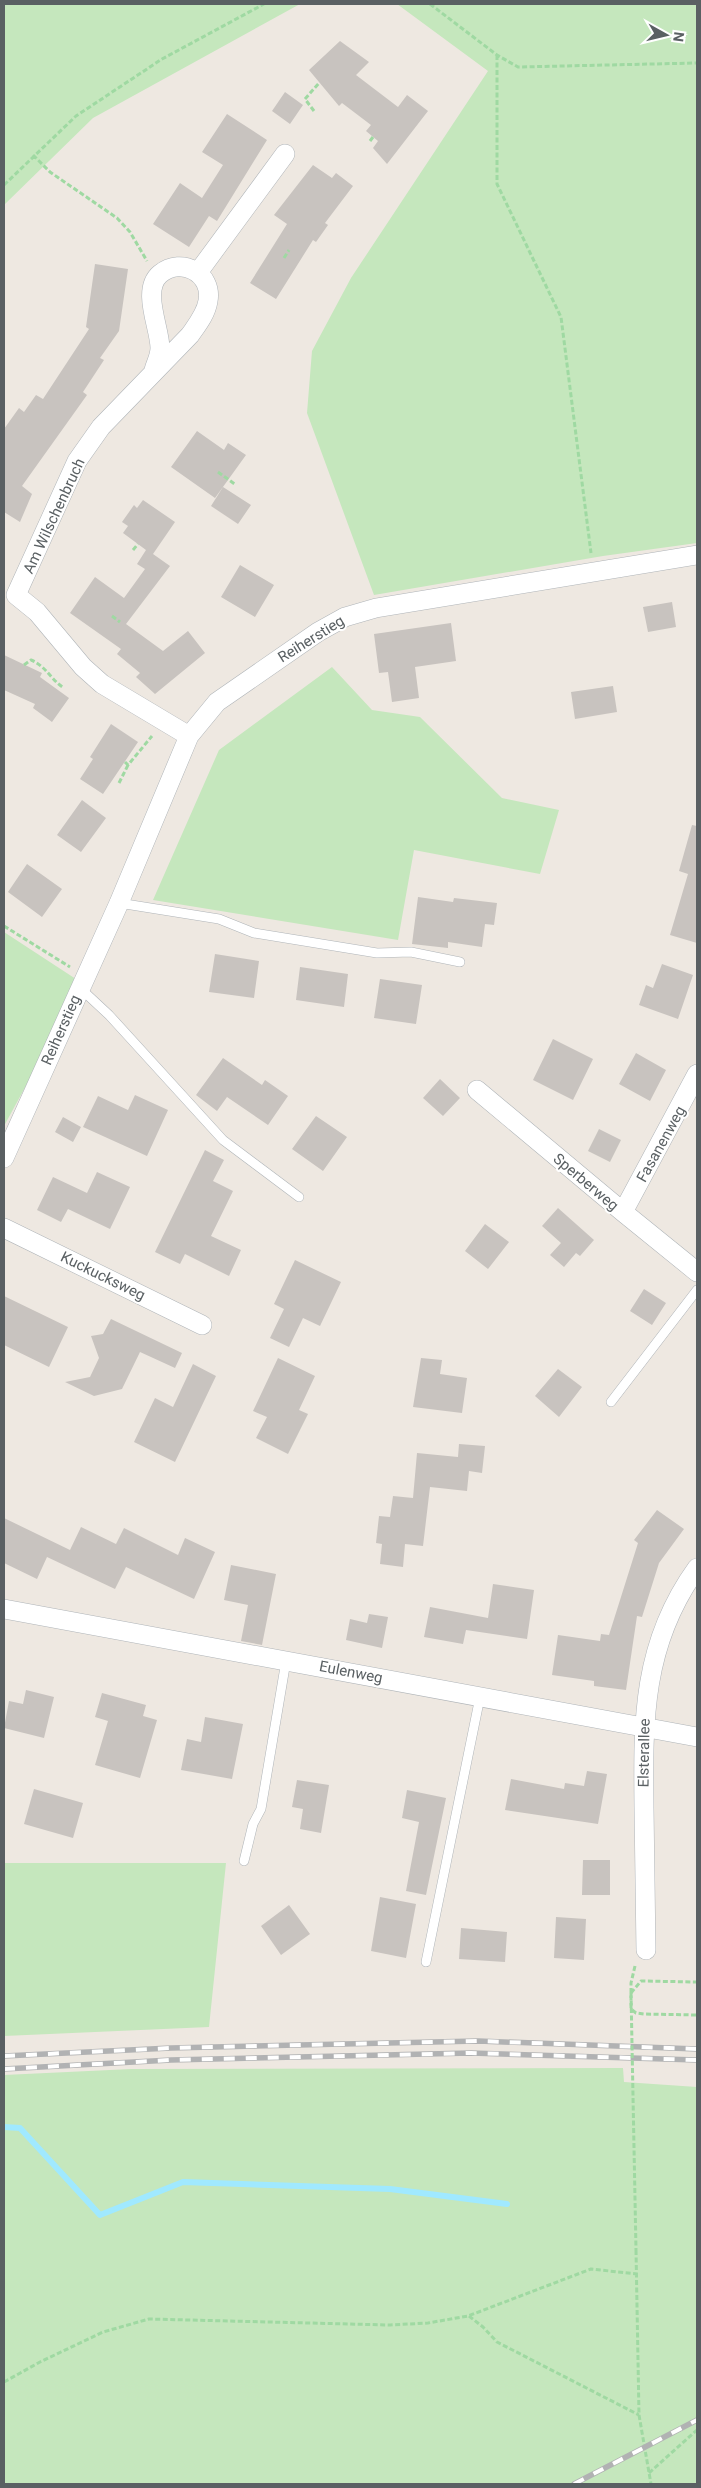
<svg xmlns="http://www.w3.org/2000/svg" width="701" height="2488" font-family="Roboto,sans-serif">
<rect width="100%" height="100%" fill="#eee8e1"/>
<path fill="#c5e7bd" d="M4,4H300L93,118L4,205Z
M397,4H697V543L603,556L374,595L307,413L312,351L351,278L488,71Z
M332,667L372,710L420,717L502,798L559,810L540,874L414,850L398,940L153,900L219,750Z
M4,932L82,983L4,1126Z
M4,1863H226L209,2027L4,2036Z
M623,2068L624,2082L697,2087V2484H4V2075L131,2069Z"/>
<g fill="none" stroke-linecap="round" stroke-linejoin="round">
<path stroke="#a0e9ff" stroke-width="6" d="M4,2127L20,2128L100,2215L183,2182L390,2189L507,2204"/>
</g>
<path fill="#c8c3bf" d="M340,41L369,62L356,75L398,107L407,95L428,111L387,164L373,148L378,141L366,131L371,125L342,103L339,106L309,70Z
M285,92L303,105L290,124L272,111Z
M227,114L267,140L217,221L209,216L189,247L153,224L180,183L202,198L223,165L202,152Z
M313,165L332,178L336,173L353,186L325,223L328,225L316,242L313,240L276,299L250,283L287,224L274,215Z
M95,264L128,269L119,331L100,358L104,360L83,392L87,395L22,486L32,494L20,522L4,512V429L19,408L24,412L36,395L43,399L89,329L86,327Z
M197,431L224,450L228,443L246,455L215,498L171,467Z
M223,487L251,505L238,524L211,506Z
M143,500L175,522L153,554L170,566L126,624L163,651L188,631L205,653L155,694L136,677L140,673L117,654L121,649L70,613L95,577L124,598L145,569L137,564L146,550L123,533L128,526L122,522L134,505L137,508Z
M240,565L274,585L255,617L221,597Z
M672,602L676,627L648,632L643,607Z
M451,623L456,661L415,667L419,698L392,702L388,672L379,673L374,634Z
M4,655L42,673L40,677L69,698L52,722L33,708L35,704L4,690Z
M613,686L617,712L575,719L571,692Z
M111,724L138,742L103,794L80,779L93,759L90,757Z
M82,800L106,818L81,852L57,835Z
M692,825L697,826V943L670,935L688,874L679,871Z
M27,864L62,889L42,917L8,892Z
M418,897L453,902L454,898L497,903L494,925L485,924L482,947L448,942V948L412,944Z
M215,954L259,961L254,998L209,992Z
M662,964L693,975L678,1019L639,1005L646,985L653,988Z
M300,967L348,974L344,1007L296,1000Z
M380,979L422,985L416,1024L374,1018Z
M553,1039L593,1059L573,1100L533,1080Z
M636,1053L666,1070L650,1101L619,1084Z
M223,1058L262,1085L265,1080L288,1096L268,1125L227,1097L217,1111L196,1095Z
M440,1079L460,1098L443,1116L423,1098Z
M135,1095L168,1110L147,1156L83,1127L98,1096L128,1110Z
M316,1116L347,1137L323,1171L292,1149Z
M63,1117L81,1127L73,1142L55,1132Z
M599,1129L621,1140L610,1162L588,1151Z
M205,1150L224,1160L213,1181L233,1191L211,1236L241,1250L229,1276L185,1254L180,1264L155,1252Z
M97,1172L130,1187L110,1229L68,1209L61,1222L37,1210L53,1177L87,1193Z
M558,1208L594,1240L580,1256L576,1253L564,1267L550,1255L561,1243L542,1226Z
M485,1224L509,1242L488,1269L465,1251Z
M295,1260L341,1282L320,1326L303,1318L289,1347L270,1338L284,1309L274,1304Z
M644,1289L666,1303L652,1325L630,1311Z
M4,1296L68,1327L49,1367L4,1345Z
M111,1319L182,1353L175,1368L140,1352L122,1389L94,1396L65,1382L90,1377L99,1358L91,1336L103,1334Z
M278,1358L315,1376L299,1410L308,1414L288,1454L256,1438L267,1417L253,1411Z
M421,1358L442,1360L440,1374L467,1378L462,1413L413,1407Z
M193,1364L216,1376L175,1462L134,1442L155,1398L173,1407Z
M558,1369L582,1387L559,1417L535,1396Z
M459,1444L485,1446L482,1473L469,1471L467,1491L430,1487L423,1546L405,1544L403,1567L380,1564L382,1544L376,1543L379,1516L390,1517L393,1496L413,1498L417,1453L458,1457Z
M657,1510L684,1529L659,1563L642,1617L637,1616L626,1690L594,1686V1681L552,1675L558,1635L600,1641L601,1634L609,1635L638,1543L634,1540Z
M4,1518L70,1550L81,1527L116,1544L124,1528L178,1555L185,1538L215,1552L194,1599L126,1567L115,1589L47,1557L37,1579L4,1563Z
M231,1565L276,1574L262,1645L241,1641L248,1605L224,1600Z
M493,1584L534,1590L527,1639L466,1630L463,1644L424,1637L430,1607L488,1618Z
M369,1614L388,1617L382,1648L346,1640L350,1619L367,1623Z
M26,1690L54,1697L44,1738L4,1728L9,1701L23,1704Z
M102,1693L146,1705L143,1716L157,1720L140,1778L95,1765L108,1721L95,1717Z
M205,1717L243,1724L232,1779L181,1770L187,1739L201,1742Z
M587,1771L607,1774L598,1824L505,1810L511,1779L564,1789L565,1783L584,1786Z
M297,1780L329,1785L321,1833L300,1829L303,1809L292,1807Z
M34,1789L83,1803L73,1838L24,1824Z
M407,1790L446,1798L426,1895L406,1891L419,1822L402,1818Z
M583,1860H610V1895H582Z
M380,1897L416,1904L406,1958L371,1951Z
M289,1905L310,1934L281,1955L261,1926Z
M556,1917L586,1919L584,1960L554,1958Z
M461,1928L507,1932L505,1962L459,1959Z"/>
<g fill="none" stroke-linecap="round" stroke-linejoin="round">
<g stroke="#afb4b8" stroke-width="10">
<path id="lane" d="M119,903L219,919L254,933L377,953L411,952L460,962
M80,988L109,1015L223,1140L299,1197
M611,1402L697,1290
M244,1861L253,1824L261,1809L286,1661
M426,1962L480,1697"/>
</g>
<g stroke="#afb4b8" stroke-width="20">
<path id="street" d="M199,271L285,154
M154,370C156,363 160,356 160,348C160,328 141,290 160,274C182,256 213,274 208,301C206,314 197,325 190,335L101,427L77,461L16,595L37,612L83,667L102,684L189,736
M477,1090L623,1212L697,1272
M4,1158L119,903L189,736L217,702L318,632L345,617L376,608L697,555
M623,1212L697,1074
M4,1228L202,1325
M4,1609L697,1737
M646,1950C645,1903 645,1856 644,1808C643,1720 642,1644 697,1568"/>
</g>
<path stroke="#9fd9a2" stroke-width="3" stroke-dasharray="5 2.5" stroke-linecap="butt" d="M430,4L497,55L518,67L697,63
M497,55V184L561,317L591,553
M314,111L305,99L319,83
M370,141L373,137
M33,155L50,172L117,218L130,232L147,261
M4,185L76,116L162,59L264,4
M284,258L289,250
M218,472L236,485
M133,550L138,544
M112,616L120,622
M24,665L31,660C46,666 51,680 64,688
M125,762L128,765L152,736
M119,783L128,765
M4,926L70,967
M635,1966L631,1983V2009L636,2013L644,2014L697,2015
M631,1993L641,1981L697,1982
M636,2250L639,2415L651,2484
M469,2316L483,2327L497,2342L639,2415
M4,2382L40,2362L103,2332L149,2319L390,2325L428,2323L468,2316L591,2269L637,2274
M649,2473L697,2430"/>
<use href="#lane" stroke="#fff" stroke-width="9"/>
<use href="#street" stroke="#fff" stroke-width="19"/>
<g stroke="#b1b2b3" stroke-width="5.5">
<path id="rail" d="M4,2056L171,2048L478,2041L697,2049
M4,2069L171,2060L471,2053L697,2060
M574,2484L697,2420"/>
</g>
<use href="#rail" stroke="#fff" stroke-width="4" stroke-dasharray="11" stroke-linecap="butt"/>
<path stroke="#9fd9a2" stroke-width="3" stroke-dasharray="5 2.5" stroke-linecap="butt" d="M631,1993L636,2250"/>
</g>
<g text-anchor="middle" stroke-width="4" stroke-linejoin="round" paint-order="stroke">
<g font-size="15" fill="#5a6063" stroke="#fff">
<text transform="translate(54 516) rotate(-65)" y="5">Am Wilschenbruch</text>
<text transform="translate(311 639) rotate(-32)" y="5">Reiherstieg</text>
<text transform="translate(61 1030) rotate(-66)" y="5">Reiherstieg</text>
<text transform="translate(661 1144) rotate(-61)" y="5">Fasanenweg</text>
<text transform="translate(586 1182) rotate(40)" y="5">Sperberweg</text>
<text transform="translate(103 1276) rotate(26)" y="5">Kuckucksweg</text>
<text transform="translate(351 1672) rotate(11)" y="5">Eulenweg</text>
<text transform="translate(644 1753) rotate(-89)" y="5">Elsterallee</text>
</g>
</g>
<rect width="701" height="2488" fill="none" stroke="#5a6063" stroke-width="10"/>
<g transform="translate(666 35) rotate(98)" stroke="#ffffff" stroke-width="4" paint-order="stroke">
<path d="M0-4L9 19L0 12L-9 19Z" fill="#5a6063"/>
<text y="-8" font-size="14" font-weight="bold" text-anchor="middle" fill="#5a6063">N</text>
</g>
</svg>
